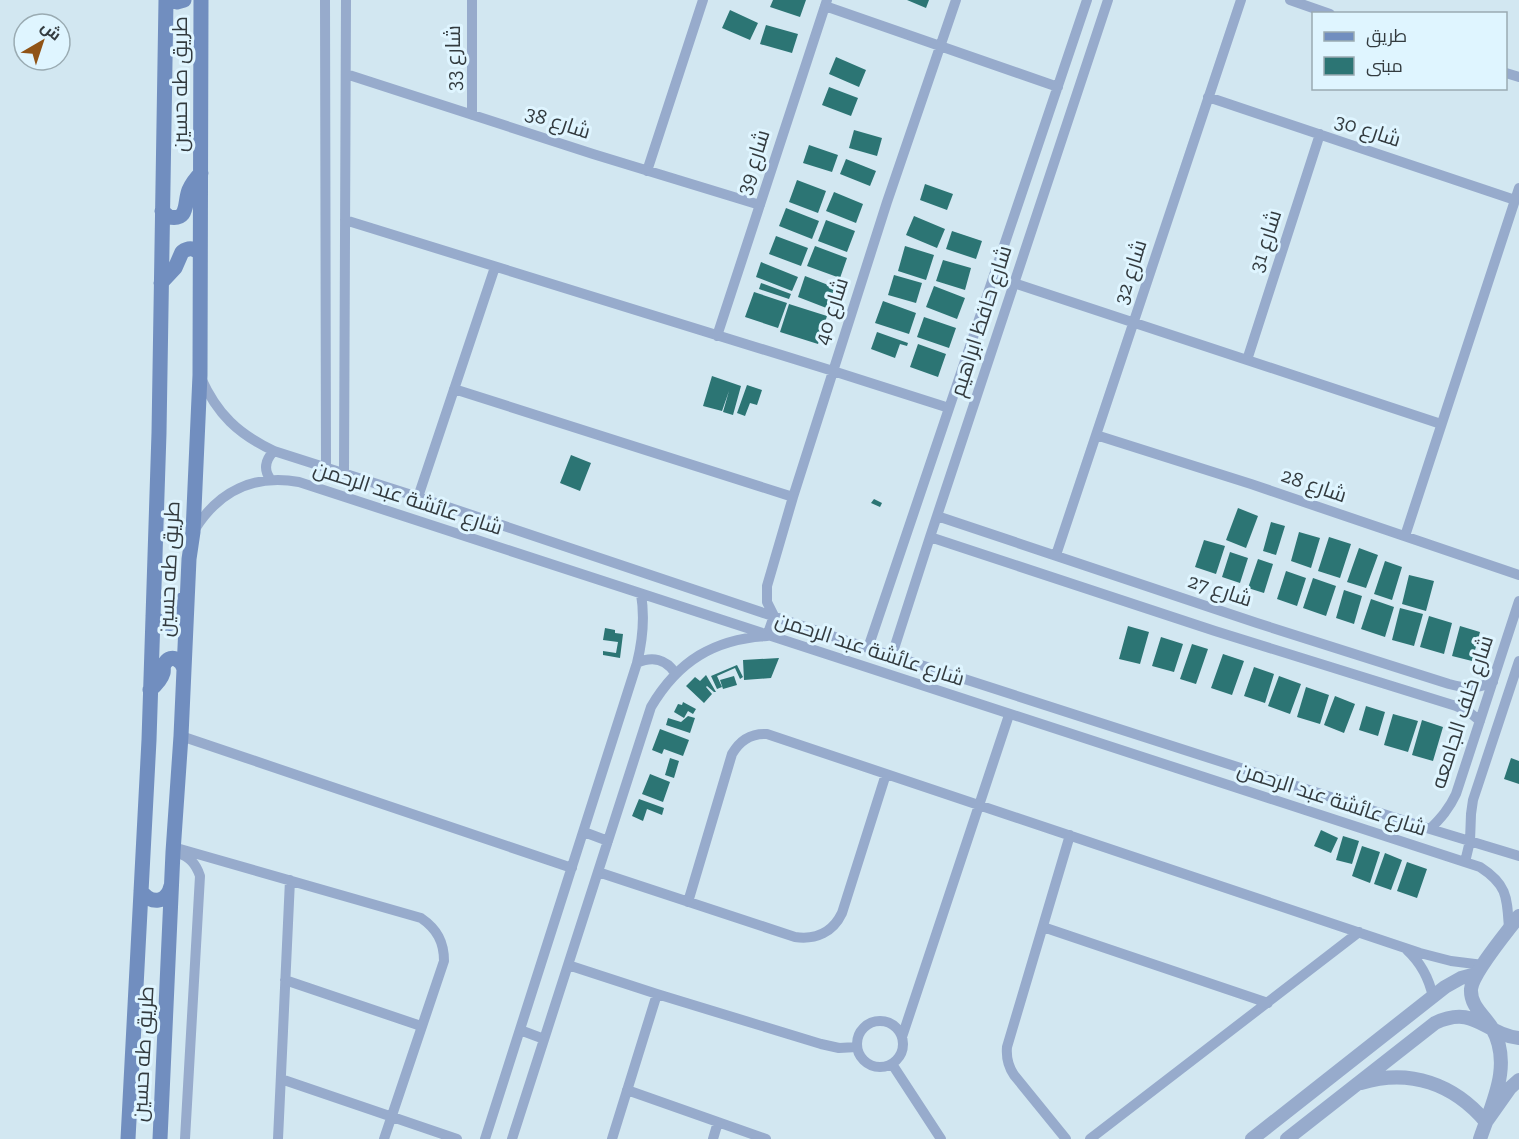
<svg xmlns="http://www.w3.org/2000/svg" width="1519" height="1139" font-family="'Zilla Slab',Cairo,serif">
<rect width="100%" height="100%" fill="#d2e7f1"/>
<path fill="#2c7574" d="M773,0H806L800,17L770,7Z
M907,0H929L926,8Z
M730,10L758,23L750,40L722,28Z
M766,25L798,34L792,53L760,44Z
M836,57L866,70L859,87L829,74Z
M829,87L858,98L851,116L822,105Z
M854,130L882,138L877,156L849,148Z
M809,145L838,155L832,172L803,163Z
M846,159L876,171L870,186L840,174Z
M797,180L826,191L818,213L789,202Z
M925,184L953,194L947,210L920,200Z
M834,192L863,204L856,223L826,211Z
M786,208L819,221L812,239L779,226Z
M914,216L945,229L937,248L906,235Z
M826,220L855,231L847,252L818,241Z
M952,231L982,241L976,259L946,249Z
M776,236L808,248L801,266L769,254Z
M815,246L847,258L840,278L807,266Z
M905,246L934,255L926,280L898,271Z
M943,260L971,268L965,290L936,281Z
M761,262L798,277L792,291L756,277Z
M894,275L922,283L916,303L888,295Z
M805,276L836,288L829,309L798,297Z
M761,283L791,294L789,299L759,289Z
M934,286L965,298L957,319L926,307Z
M754,292L787,303L778,328L745,317Z
M883,301L916,313L909,334L875,323Z
M789,304L827,316L818,344L780,332Z
M924,317L956,328L949,348L917,337Z
M877,332L908,343L907,346L900,344L895,358L871,349Z
M918,344L946,354L938,377L910,367Z
M712,376L741,386L733,415L723,412L729,391L722,411L703,406Z
M747,385L762,390L757,405L750,403L745,416L737,413Z
M571,455L591,463L580,491L560,483Z
M874,499L882,503L880,507L871,503Z
M1238,508L1258,516L1246,548L1226,540Z
M1271,522L1285,526L1276,555L1263,551Z
M1299,532L1320,538L1311,568L1291,561Z
M1329,537L1351,544L1340,578L1318,571Z
M1204,540L1225,546L1216,574L1195,567Z
M1359,548L1378,555L1366,588L1347,582Z
M1230,552L1248,558L1240,583L1222,577Z
M1258,559L1273,564L1264,593L1248,588Z
M1385,561L1402,567L1392,600L1374,594Z
M1286,571L1306,578L1297,606L1277,599Z
M1409,575L1434,581L1426,611L1402,604Z
M1313,578L1336,586L1326,616L1303,608Z
M1344,590L1362,596L1354,624L1336,618Z
M1371,599L1394,607L1385,637L1361,629Z
M1400,608L1423,614L1414,646L1392,640Z
M1429,616L1452,623L1444,654L1420,647Z
M1128,626L1149,632L1140,664L1119,659Z
M1460,626L1480,632L1472,661L1452,656Z
M605,628L615,630V633L623,634L620,658L603,655V651L616,653L618,642L603,640Z
M1161,637L1183,644L1174,672L1152,666Z
M1192,644L1208,649L1196,684L1180,679Z
M1223,654L1244,661L1232,695L1211,688Z
M779,658L771,678L744,680L743,660Z
M737,665L743,677L740,679L735,668L717,676L722,687L717,689L711,676Z
M1254,667L1274,674L1265,703L1244,696Z
M706,675L716,692H714L707,686L706,687L712,694L704,703L686,686L695,677L700,681Z
M734,676L737,685L723,689L720,680Z
M1279,676L1301,684L1290,714L1268,706Z
M1306,687L1329,695L1320,724L1297,717Z
M1335,696L1355,704L1344,733L1324,725Z
M683,702L696,709L693,714L688,711L684,718L674,712L678,704L682,705Z
M1366,706L1385,712L1378,736L1359,730Z
M1393,714L1418,721L1408,752L1384,745Z
M688,716L695,718L690,733L666,725L668,718L681,722Z
M1422,720L1443,727L1433,761L1412,755Z
M660,729L689,740L683,756L664,749L662,754L652,750Z
M670,758L679,761L674,778L665,775Z
M1511,758L1519,761V784L1504,779Z
M650,774L670,782L663,802L642,794Z
M639,799L664,808L662,815L647,809L643,821L632,816Z
M1321,830L1338,838L1331,853L1314,846Z
M1343,836L1359,841L1352,864L1336,860Z
M1362,846L1380,852L1370,883L1352,876Z
M1385,853L1402,860L1391,890L1374,884Z
M1407,862L1427,869L1417,898L1397,891Z"/>
<g fill="none" stroke-linecap="round" stroke-linejoin="round">
<path stroke="#97abcc" stroke-width="10" d="M325,0L326,468
M1290,0L1330,14
M825,6L1058,87
M1506,73L1519,77
M346,74L593,154L760,205
M1208,97L1515,200
M472,115V0
M647,171L703,0
M345,220L833,371L949,408
M1014,283L1441,424
M717,336L827,0
M1247,360L1320,134
M201,378C217,414 238,434 274,451L418,497L868,648L1430,829L1519,856
M454,389L793,497
M1096,435L1251,484L1519,575
M344,474L346,0
M271,480C263,470 265,460 274,451
M418,497L495,267
M937,516L1257,623L1449,684C1467,689 1475,689 1493,682
M195,529C219,491 254,474 299,482L1480,867C1508,885 1507,898 1509,929
M1405,536L1519,188
M930,537L1215,631L1456,706L1469,712L1480,721
M1056,555L1241,0
M868,648L1087,0
M892,655L930,537L1108,0
M637,663C652,656 666,659 675,673
M181,736L572,868
M1430,829C1441,818 1449,809 1456,794L1519,601
M584,832L608,841
M173,847L421,918C437,929 444,942 444,961L384,1139
M178,853C190,857 196,864 200,876L185,1139
M1465,862L1470,841L1471,814L1473,800L1519,661
M598,872L795,937C816,940 833,932 842,913L886,774
M688,902L732,754C740,740 751,733 767,734L1420,953L1451,961L1483,965
M1043,927L1268,1003
M1407,950C1421,963 1429,978 1433,997
M568,965L657,994L821,1044L839,1048L857,1047
M285,980L421,1026
M857 1044a23 23 0 1 1 46 0a23 23 0 1 1-46 0Z
M520,1030L544,1039
M902,1037L1009,715
M892,1064L941,1139
M281,1079L457,1139
M627,1090L766,1139
M278,1139L290,880
M485,1139L637,663C643,639 645,618 641,594
M512,1139L651,707C678,661 714,639 767,636L774,616L767,602V586L793,497L887,202L956,0
M612,1139L657,994
M713,1139L718,1122
M1066,1139L1014,1075C1008,1066 1006,1058 1007,1047L1070,835
M1090,1139L1359,932"/>
<path stroke="#97abcc" stroke-width="14" d="M1361,1083C1410,1068 1454,1084 1486,1122L1510,1088L1519,1080
M1252,1139L1445,987L1461,978L1476,974
M1287,1139L1435,1023C1475,1004 1484,1034 1519,1038
M1480,1139C1492,1103 1513,1065 1492,1028C1484,1015 1470,1006 1471,989C1473,972 1508,931 1519,916"/>
<path stroke="#718ebf" stroke-width="15" d="M168,0L177,2L184,0
M162,211L169,217C189,221 184,203 189,190C192,183 196,178 201,173
M161,283L175,268L182,252C189,247 195,248 200,254
M153,616C159,625 173,628 178,615C180,611 180,605 182,600
M150,690C156,685 161,680 163,673C164,669 162,667 165,663C172,653 182,661 184,669
M141,891C151,905 167,903 171,886
M128,1139L149,740L159,433L166,0
M160,1139L173,852L181,736L189,559L193,532L200,375L201,0"/>
</g>
<g text-anchor="middle" stroke-width="6" stroke-linejoin="round" paint-order="stroke">
<g font-size="21" fill="#333b3f" stroke="#dff5ff">
<text transform="translate(453 58) rotate(-90)" y="7">شارع 33</text>
<text transform="translate(180 84) rotate(-90)" y="7">طريق طه حسين</text>
<text transform="translate(558 122) rotate(18)" y="7">شارع 38</text>
<text transform="translate(1368 130) rotate(18)" y="7">شارع 30</text>
<text transform="translate(753 162) rotate(-72)" y="7">شارع 39</text>
<text transform="translate(1265 241) rotate(-72)" y="7">شارع 31</text>
<text transform="translate(1130 272) rotate(-72)" y="7">شارع 32</text>
<text transform="translate(831 311) rotate(-72)" y="7">شارع 40</text>
<text transform="translate(981 321) rotate(-72)" y="7">شارع حافظ ابراهيم</text>
<text transform="translate(1314 485) rotate(19)" y="7">شارع 28</text>
<text transform="translate(408 498) rotate(18)" y="7">شارع عائشة عبد الرحمن</text>
<text transform="translate(169 569) rotate(-87)" y="7">طريق طه حسين</text>
<text transform="translate(1220 590) rotate(18)" y="7">شارع 27</text>
<text transform="translate(870 649) rotate(18)" y="7">شارع عائشة عبد الرحمن</text>
<text transform="translate(1462 712) rotate(-72)" y="7">شارع خلف الجامعه</text>
<text transform="translate(1332 799) rotate(18)" y="7">شارع عائشة عبد الرحمن</text>
<text transform="translate(143 1054) rotate(-87)" y="7">طريق طه حسين</text>
</g>
</g>
<rect x="1312" y="12" width="195" height="78" fill="#dff5ff" stroke="#9aabb2" stroke-width="1.5"/>
<rect x="1324" y="32" width="30" height="9" fill="#718ebf" stroke="#9aabb2" stroke-width="1.5"/>
<text x="1366" y="42" font-size="18" fill="#333b3f">طريق</text>
<rect x="1324" y="57" width="30" height="18" fill="#2c7574" stroke="#9aabb2" stroke-width="1.5"/>
<text x="1366" y="72" font-size="18" fill="#333b3f">مبنى</text>
<g transform="translate(42 42) rotate(39)"><circle r="28" fill="#dff5ff" stroke="#9aabb2" stroke-width="1.5"/>
<path d="M0-4.5L10 22L0 15L-10 22Z" fill="#905316"/>
<text y="-9" font-size="16" font-weight="bold" text-anchor="middle" fill="#333b3f">ش</text>
</g>
</svg>
